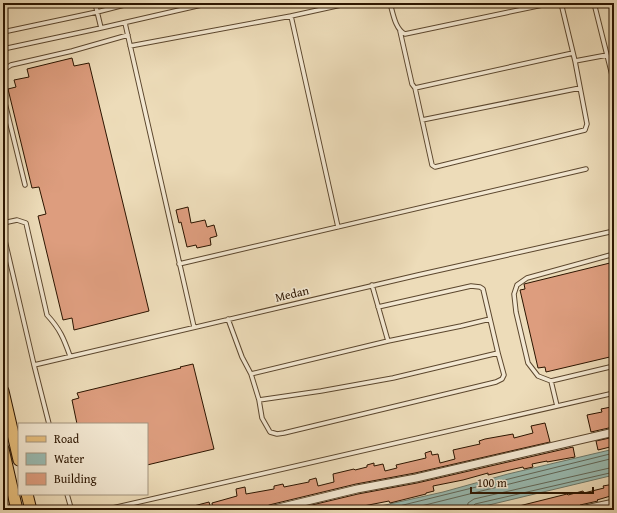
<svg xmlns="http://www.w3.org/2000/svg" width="617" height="513" font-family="'Gentium Book Plus',serif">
<rect width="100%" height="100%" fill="#eddcb9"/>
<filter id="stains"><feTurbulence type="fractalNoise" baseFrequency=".005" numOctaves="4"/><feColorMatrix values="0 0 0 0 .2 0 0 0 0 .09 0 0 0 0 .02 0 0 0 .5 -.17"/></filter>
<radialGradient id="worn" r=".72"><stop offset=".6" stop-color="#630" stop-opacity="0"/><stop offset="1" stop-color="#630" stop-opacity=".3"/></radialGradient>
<path fill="#99bbb2" stroke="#6d796b" d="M614,449V475L468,510H363L443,492L508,474Z"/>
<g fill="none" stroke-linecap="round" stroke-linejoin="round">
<path stroke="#626859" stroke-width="1" d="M383,510L614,453
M405,510L614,458
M467,510L468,503L474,499L614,467
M472,510V507L475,504L614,472"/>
</g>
<path fill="#dd9d7e" stroke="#2c1500" d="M72,58L74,66L89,63L149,311L74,330L72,318L63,320L38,216L46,214L39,187L32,188L8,89L16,87L14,80L29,77L27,69Z
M188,207L191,223L205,220L207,227L214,225L217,236L210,238L211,245L197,248L196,245L187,247L181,222L179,223L176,210Z
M614,262V356L546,372L545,367L538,368L520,290L525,289L524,284Z
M193,364L214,449L147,465V424H77L72,400L79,398L77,393L181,368L180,367Z
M611,407L612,415H611L613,427L591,432L587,415L602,412L601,409Z
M545,423L550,442L415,473L356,484L269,505L266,507L265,510H213L212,503L237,496L236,489L245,487L246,494L274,489V486L283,484L284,487L309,482V480L316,478L318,486L334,482L333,474L354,469L355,470L367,467V465L374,463V466L383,464L385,471L397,468L396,465L426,458L425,453L431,451L432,455L438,454L440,463L455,459L453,450L480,444L479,441L485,439L513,434L514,438L533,433L531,426Z
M614,437V446L598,450L596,441Z
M573,447L575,457L547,462V461L532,464L533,467L524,469L523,467L488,475V473L463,480L433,486L434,491L426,493V494L390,503L389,501L343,510H291L358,494L417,483Z
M614,484V495L597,500L598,501L580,505L576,510H570V507L558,510H516L515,507L567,494L568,495L583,491L584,493L604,488L603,486Z
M209,502L211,509L205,510H186V508Z"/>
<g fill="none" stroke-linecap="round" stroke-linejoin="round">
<g stroke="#5c472e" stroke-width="5.5">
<path id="lane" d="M95,3L101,28
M390,3C393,13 395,29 405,34L552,3
M561,3L575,61L607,55
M594,3L614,83
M291,16L338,227
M125,23L194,327
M400,31L412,84L415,88L573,53
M3,32L97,12L132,3
M130,46L291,16L350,3
M3,49L101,28L210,3
M3,72L5,69L11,65L72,51L128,35
M415,88L432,165L435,167L585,130L587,124L575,61
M3,95L25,185
M422,120L580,88
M3,223L17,220L26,223L47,315C60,329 64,339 70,356
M3,232L34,365
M614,254L527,278L517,285L514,294L516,312L528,363L538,376L551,381L614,366
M179,264L586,169
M372,285L388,341L461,326L490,319
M228,319L242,357L251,374L259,400L321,391L393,378L498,353L483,289L480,287L471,286L378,307
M251,374L388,341
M551,381L557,406
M259,400L262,418L270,432L277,434L284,433L496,382L502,379L504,375L498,353
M49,424L34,365L418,275L614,231
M67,494L71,508L72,510
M104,510L614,393"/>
</g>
<g stroke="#5c472e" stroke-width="9">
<path id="street" d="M270,510L357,489L416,478L614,432
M581,510L614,503"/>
</g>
<g stroke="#2c1500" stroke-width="13">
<path id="primary" d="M3,391L19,460
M3,449L17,510
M27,494L31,510"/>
</g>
<use href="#lane" stroke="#f3e8d2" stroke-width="3.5"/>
<use href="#street" stroke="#f3e8d2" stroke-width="7"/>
<use href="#primary" stroke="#e6be7c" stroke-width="11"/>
</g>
<g text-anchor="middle" stroke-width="3.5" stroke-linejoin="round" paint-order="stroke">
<g font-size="12" fill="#2c1500" stroke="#f3e8d2">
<text transform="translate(292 294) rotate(-13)" y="4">Medan</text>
</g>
</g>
<rect width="617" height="513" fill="none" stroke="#eddcb9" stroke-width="16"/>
<rect x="4" y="4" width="609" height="505" fill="none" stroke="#2c1500" stroke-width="2"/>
<rect x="8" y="8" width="601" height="497" fill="none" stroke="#2c1500"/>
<rect x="18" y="423" width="130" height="72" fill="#f3e8d2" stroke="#a3947e"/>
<rect x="26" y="436" width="20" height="6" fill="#e6be7c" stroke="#a3947e"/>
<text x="54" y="443" font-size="12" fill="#2c1500">Road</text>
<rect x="26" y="453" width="20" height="12" fill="#99bbb2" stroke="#a3947e"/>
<text x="54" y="463" font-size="12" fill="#2c1500">Water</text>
<rect x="26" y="473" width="20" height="12" fill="#dd9d7e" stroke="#a3947e"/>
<text x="54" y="483" font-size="12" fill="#2c1500">Building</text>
<path d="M471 487v6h122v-6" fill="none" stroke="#2c1500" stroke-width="2"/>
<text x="477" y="487" font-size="12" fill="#2c1500" stroke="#f3e8d2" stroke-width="3" paint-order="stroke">100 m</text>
<rect width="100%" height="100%" filter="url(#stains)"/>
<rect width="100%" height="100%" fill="url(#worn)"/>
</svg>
